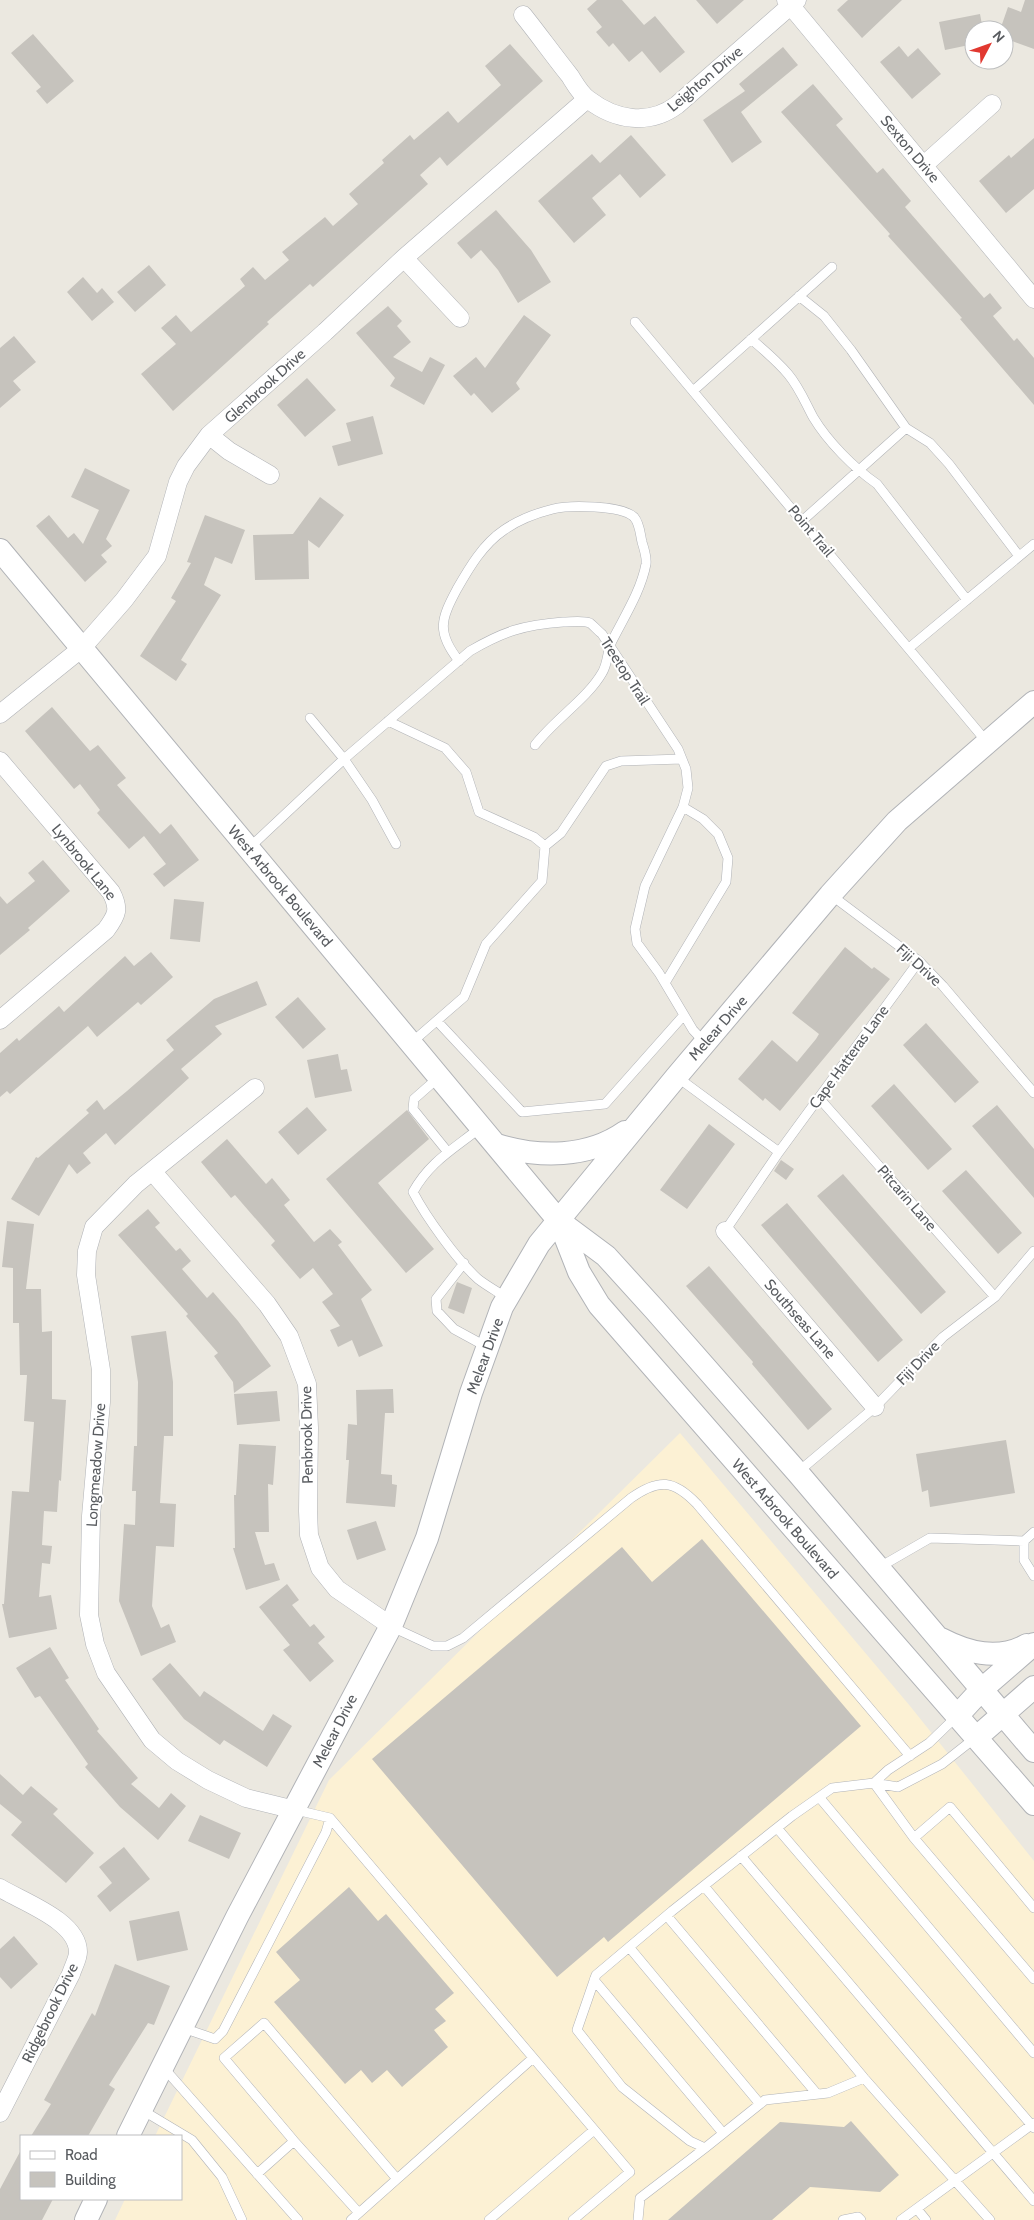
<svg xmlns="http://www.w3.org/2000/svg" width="1034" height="2220" font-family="Cabin,sans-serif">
<rect width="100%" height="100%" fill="#ebe8e0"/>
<path fill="#fcf1d4" d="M680,1433L910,1706L1034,1861V2220H115L125,2199H181V2136H155L329,1780Z"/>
<path fill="#c6c3bd" d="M597,0H622L644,25L655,16L685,52L660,73L642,51L629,62L613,43L609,47L596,32L602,27L587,9Z
M696,0H744L717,24Z
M848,0H902L862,38L837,10Z
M1025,0H1034V49L1004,38V30H1000L1008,7L1021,12Z
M980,14L983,30H974V44L945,50L939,22Z
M33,34L74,81L47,104L36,91L41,87L11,53Z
M510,44L543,81L447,166L440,157L420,175L428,184L313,287L310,284L267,322L269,324L173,411L141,374L176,344L161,328L176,315L191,332L245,286L240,279L253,267L265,280L289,260L282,252L325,217L333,226L358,204L349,194L384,163L382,160L410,135L414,140L448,111L458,123L501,85L485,66Z
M899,46L908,57L918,48L941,74L912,99L880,62Z
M783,47L798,65L741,112L762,142L732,163L703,120L745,91L739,84Z
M813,84L843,119L836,125L877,173L883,168L911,201L905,207L984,298L990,293L1002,308L993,316L1014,341L1017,338L1034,358V405L960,319L962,318L888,236L890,234L781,112Z
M631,135L666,175L640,198L620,174L592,198L606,215L574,243L538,201L592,154L600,163Z
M1034,138V189L1006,213L979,181L1009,155L1011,158Z
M496,210L531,250L551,282L518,303L498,270L481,250L471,259L457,243Z
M149,265L166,285L135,312L117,292Z
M83,277L97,293L102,288L114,302L92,321L67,292Z
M388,306L402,321L397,326L411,342L393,357L422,372L430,357L445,365L424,405L390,386L395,378L356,333Z
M524,315L551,335L516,383L520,389L492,413L474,393L471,396L453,376L476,357L485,368Z
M14,336L36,362L13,381L21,390L0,408V348Z
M307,378L336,410L305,437L277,405Z
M373,416L383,454L338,466L332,446L351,441L346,423Z
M85,468L130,490L106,539L112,546L101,555L107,562L85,582L36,526L49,515L68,538L74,533L83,544L99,510L71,497Z
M320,497L344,515L319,548L308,540L309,579L255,580L253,535L293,534Z
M205,515L245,530L232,564L215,557L204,585L221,595L181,660L187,664L176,681L140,656L176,601L171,598L191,563L187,562Z
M52,707L90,751L98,745L126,778L117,785L160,834L171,824L199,860L164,887L153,874L166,864L144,836L129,849L97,813L100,810L80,784L74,789L25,731Z
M43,860L70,891L28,928L30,930L0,955V896L7,904L35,881L28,873Z
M174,899L204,902L200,942L170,939Z
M845,947L872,969L874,967L890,979L780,1111L765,1098L763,1101L738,1079L772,1040L797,1062L816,1039L819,1034L792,1013Z
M151,952L173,977L141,1005L138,1002L97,1037L88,1026L10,1094L7,1091L0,1097V1053L17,1038L19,1041L59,1006L64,1012L125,956L134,966Z
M257,981L267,1005L215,1026L222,1034L181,1069L189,1078L115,1145L106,1133L83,1153L91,1163L77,1174L69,1164L39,1216L11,1199L36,1157L38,1158L89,1113L86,1110L97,1100L104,1110L127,1091L174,1050L166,1040L214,999Z
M298,997L326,1029L303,1049L275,1017Z
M926,1023L979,1082L955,1103L903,1045Z
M338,1054L341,1070L347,1069L352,1091L315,1098L307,1060Z
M894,1084L952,1149L928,1170L871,1106Z
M997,1105L1034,1149V1198L972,1126Z
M307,1107L327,1130L298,1155L278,1132Z
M407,1110L429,1139L378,1183L434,1249L406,1273L326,1179Z
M709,1124L735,1144L687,1209L660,1190Z
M227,1139L266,1184L272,1178L290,1200L284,1205L314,1242L330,1229L342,1242L338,1245L372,1290L361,1299L383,1346L359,1357L352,1340L338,1347L330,1330L340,1326L322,1302L333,1294L313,1268L300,1279L271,1245L275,1241L235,1195L231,1198L201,1162Z
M781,1160L794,1169L786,1180L774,1171Z
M966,1170L1022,1233L998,1254L942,1191Z
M843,1174L946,1292L921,1314L817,1196Z
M787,1203L903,1340L878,1362L761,1225Z
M148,1209L160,1223L155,1227L176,1251L180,1248L191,1261L182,1269L207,1298L213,1292L238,1321L271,1366L234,1393L233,1382L214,1356L218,1353L186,1316L188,1314L118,1235Z
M7,1221L34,1224L26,1289H41L42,1332L52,1331V1399L66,1400L61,1481L59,1480L57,1512L44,1511L42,1545L52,1546L50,1564L42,1563L39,1597L51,1595L57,1629L9,1638L2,1604H4L12,1491L29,1492L34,1422L24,1421L27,1375H20L19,1323H13V1268L2,1267Z
M709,1266L832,1409L808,1430L752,1364L753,1362L686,1286Z
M457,1282L472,1288L464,1314L448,1308Z
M166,1331L173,1382V1436H164L160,1503L176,1504L174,1547L156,1546L152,1606L161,1628L169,1624L176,1642L141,1656L119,1601L124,1524L135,1525L136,1491H132L134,1446H137L138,1382L131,1336Z
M393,1389L394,1413H385L381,1474L392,1475V1484L397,1485L395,1507L346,1503L349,1460H346L348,1424L357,1425L356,1390Z
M277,1391L280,1421L237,1425L234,1394Z
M1006,1440L1015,1493L930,1507L928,1490L922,1492L916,1454Z
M239,1444L276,1446L273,1485L268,1484L269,1532H255L265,1565L274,1563L280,1580L246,1590L233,1548H235L234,1495H236Z
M376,1521L386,1550L357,1560L347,1530Z
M702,1539L861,1726L608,1942L604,1937L557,1977L372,1759L622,1547L652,1582Z
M287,1584L299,1600L292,1605L310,1627L314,1624L325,1637L318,1643L334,1661L310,1682L283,1650L290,1645L259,1607Z
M50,1647L69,1678L65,1680L99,1729L97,1731L138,1778L131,1784L159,1808L171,1793L186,1806L158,1840L120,1807L85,1767L88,1764L40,1696L35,1698L16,1668Z
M170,1663L200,1697L204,1691L263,1731L273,1714L292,1726L267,1767L224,1740L220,1745L184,1719L152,1679Z
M0,1774L23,1795L31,1786L58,1809L53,1814L94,1853L66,1883L11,1835L22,1822L0,1804Z
M200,1815L241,1833L229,1859L188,1841Z
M124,1847L150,1879L110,1912L97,1896L112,1883L99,1867Z
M349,1887L378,1921L386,1914L454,1993L435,2009L446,2021L434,2030L448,2047L402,2087L387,2070L372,2083L361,2070L345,2084L274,2002L300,1980L276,1952Z
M179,1911L188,1950L137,1961L129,1921Z
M14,1936L38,1964L11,1989L0,1977V1949Z
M115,1964L170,1986L154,2025L148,2023L109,2085L115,2089L88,2136H31L51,2104L44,2100L92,2013L95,2016Z
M851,2121L899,2175L880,2192L810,2187L772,2220H668L780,2122L844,2127Z
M21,2150V2199H53L42,2220H0V2189Z"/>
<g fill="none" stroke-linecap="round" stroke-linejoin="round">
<g stroke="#b1b3b7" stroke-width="10">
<path id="service" d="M799,296L824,316L851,350L906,428L802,521
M635,322L986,741
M751,339C764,350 777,361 788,374C799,387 805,402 813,417C828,442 854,468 877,484L967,600
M693,391L832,267
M906,428L930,443L949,464L1019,556
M909,648L1034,544
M459,661C436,632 441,619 457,589C469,568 483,544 504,530C517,521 537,513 553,509C569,505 621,505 634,517C640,524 640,534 642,542C644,549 647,557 646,564C641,591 624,617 612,641C607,651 608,664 602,673C587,699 555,719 535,745
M310,718L344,759L372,800L396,844
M388,721L445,748L466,772L479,812L534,837L545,846L542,881L486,944L464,997L411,1043
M545,846L561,833L606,766L621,761L682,759
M249,848L344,759L470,651C504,631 524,625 563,622C571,622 583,620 590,623C594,626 598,631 602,634L678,749L686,769L688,788L683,807L645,886L635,929L637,943L659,973L693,1030L705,1043
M831,895L919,961L943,986L1034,1093
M665,983L726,882L728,858L718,834L703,819L683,807
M437,1021L522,1112L605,1104L684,1015
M439,1077L414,1099L413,1109L447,1151
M677,1077L779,1152
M819,1098L995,1297
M481,1127C454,1149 430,1161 413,1192C426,1217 457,1260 478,1279C487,1286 498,1292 507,1298
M725,1231L779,1152L919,961
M464,1263L436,1299L437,1311L454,1329L487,1347
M798,1472L875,1407L943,1337L995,1297L1034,1251
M1024,1541V1560L1034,1576
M878,1568L930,1538L1024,1541L1034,1532
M392,1627L433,1646H447L463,1638L631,1498C659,1478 674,1480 697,1504L910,1756
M975,1738L942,1764L898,1787L874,1783L832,1788L792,1816L672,1911L596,1975L577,2030L622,2087L690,2141L705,2148L765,2100L828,2093L864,2078L990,2220
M874,1783L914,1838L950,1807L1034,1908
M874,1783L888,1770L929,1743L958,1715
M819,1797L1034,2053
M296,1810L330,1818L630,2172L573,2220
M777,1828L1034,2128
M914,1838L1034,1979
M741,1856L1034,2201
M704,1886L864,2078
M667,1916L817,2094
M629,1947L760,2104
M594,1980L723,2133
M183,2028L215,2039L223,2031L326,1832L330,1818
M163,2067L298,2220
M142,2110L192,2140L222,2177L242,2220
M294,2141L359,2213
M257,2174L294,2141L224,2058L264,2023L397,2179
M917,2209L926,2220
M351,2220L533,2058
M489,2220L594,2130
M638,2220L640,2198L705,2148
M843,2220L858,2217L861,2220
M901,2220L1034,2123"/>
</g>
<g stroke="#b1b3b7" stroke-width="19">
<path id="minor" d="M786,0L1034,299
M523,15C539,35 554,56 570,76C575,84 581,95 589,100C615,120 649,126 677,105L797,0
M924,165L992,104
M404,258L460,318
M209,435L229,451L270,475
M0,714L82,648L124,600L157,556L178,482L186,466L209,435L325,332L404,258L587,99
M0,761L111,892C120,909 117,915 106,930L0,1020
M255,1088L136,1184L94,1227L87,1251L86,1275L101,1370V1402L91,1516L89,1615L95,1644L106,1673L152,1740L177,1761L208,1780L246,1798L295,1810
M152,1171L267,1304L289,1336L307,1384L309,1428L308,1511L309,1535L320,1568L337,1589L391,1626
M725,1231L875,1407
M0,1888C23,1902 78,1921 78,1952C78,1959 73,1967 71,1974L0,2113"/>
</g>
<g stroke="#b1b3b7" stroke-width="24">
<path id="tertiary" d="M0,550L559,1221L606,1256L655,1310L798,1473L1034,1751
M497,1145C539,1158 588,1158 625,1132
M559,1221L579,1272L599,1305L1034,1804
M941,1639C968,1653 998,1661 1027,1645
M958,1715L981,1690L1034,1644
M977,1737L1034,1687
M128,2136L237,1917L391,1626L427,1538L471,1393L502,1307L539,1244L677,1076L830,895L897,821L1034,702
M86,2220L96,2199"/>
</g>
<use href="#service" stroke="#fff" stroke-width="9"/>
<use href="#minor" stroke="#fff" stroke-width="18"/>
<use href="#tertiary" stroke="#fff" stroke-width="22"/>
</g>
<g text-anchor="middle" stroke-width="4" stroke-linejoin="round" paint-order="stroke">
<g font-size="15" fill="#595c60" stroke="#fff">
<text transform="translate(705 79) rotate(-40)" y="5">Leighton Drive</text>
<text transform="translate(910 149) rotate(50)" y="5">Sexton Drive</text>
<text transform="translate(265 386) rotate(-42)" y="5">Glenbrook Drive</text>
<text transform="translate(811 531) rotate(50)" y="5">Point Trail</text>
<text transform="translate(625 671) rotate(57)" y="5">Treetop Trail</text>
<text transform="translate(84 862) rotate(51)" y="5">Lynbrook Lane</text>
<text transform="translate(280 886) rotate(50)" y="5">West Arbrook Boulevard</text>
<text transform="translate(919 965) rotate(42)" y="5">Fiji Drive</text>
<text transform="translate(718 1028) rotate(-49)" y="5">Melear Drive</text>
<text transform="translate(849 1057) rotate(-54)" y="5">Cape Hatteras Lane</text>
<text transform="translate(907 1198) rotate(49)" y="5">Pitcarin Lane</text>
<text transform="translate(800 1319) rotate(49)" y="5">Southseas Lane</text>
<text transform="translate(485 1356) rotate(-70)" y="5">Melear Drive</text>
<text transform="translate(918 1363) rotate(-46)" y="5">Fiji Drive</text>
<text transform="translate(307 1435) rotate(-91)" y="5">Penbrook Drive</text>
<text transform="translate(96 1465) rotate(-86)" y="5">Longmeadow Drive</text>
<text transform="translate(785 1519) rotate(49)" y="5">West Arbrook Boulevard</text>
<text transform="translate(335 1731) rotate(-63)" y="5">Melear Drive</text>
<text transform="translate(50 2013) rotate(-64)" y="5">Ridgebrook Drive</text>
</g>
</g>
<rect x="20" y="2135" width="162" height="65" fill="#ffffff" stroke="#bdbebf"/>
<rect x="30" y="2151" width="25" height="8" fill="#ffffff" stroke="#bdbebf"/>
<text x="65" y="2160" font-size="15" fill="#595c60">Road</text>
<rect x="30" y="2172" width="25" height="15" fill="#c6c3bd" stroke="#bdbebf"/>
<text x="65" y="2185" font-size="15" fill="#595c60">Building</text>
<g transform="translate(989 45) rotate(49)"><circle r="24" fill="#ffffff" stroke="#bdbebf"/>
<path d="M0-4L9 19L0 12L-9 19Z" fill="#e13830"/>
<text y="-8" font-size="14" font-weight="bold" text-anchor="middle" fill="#595c60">N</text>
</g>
</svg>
